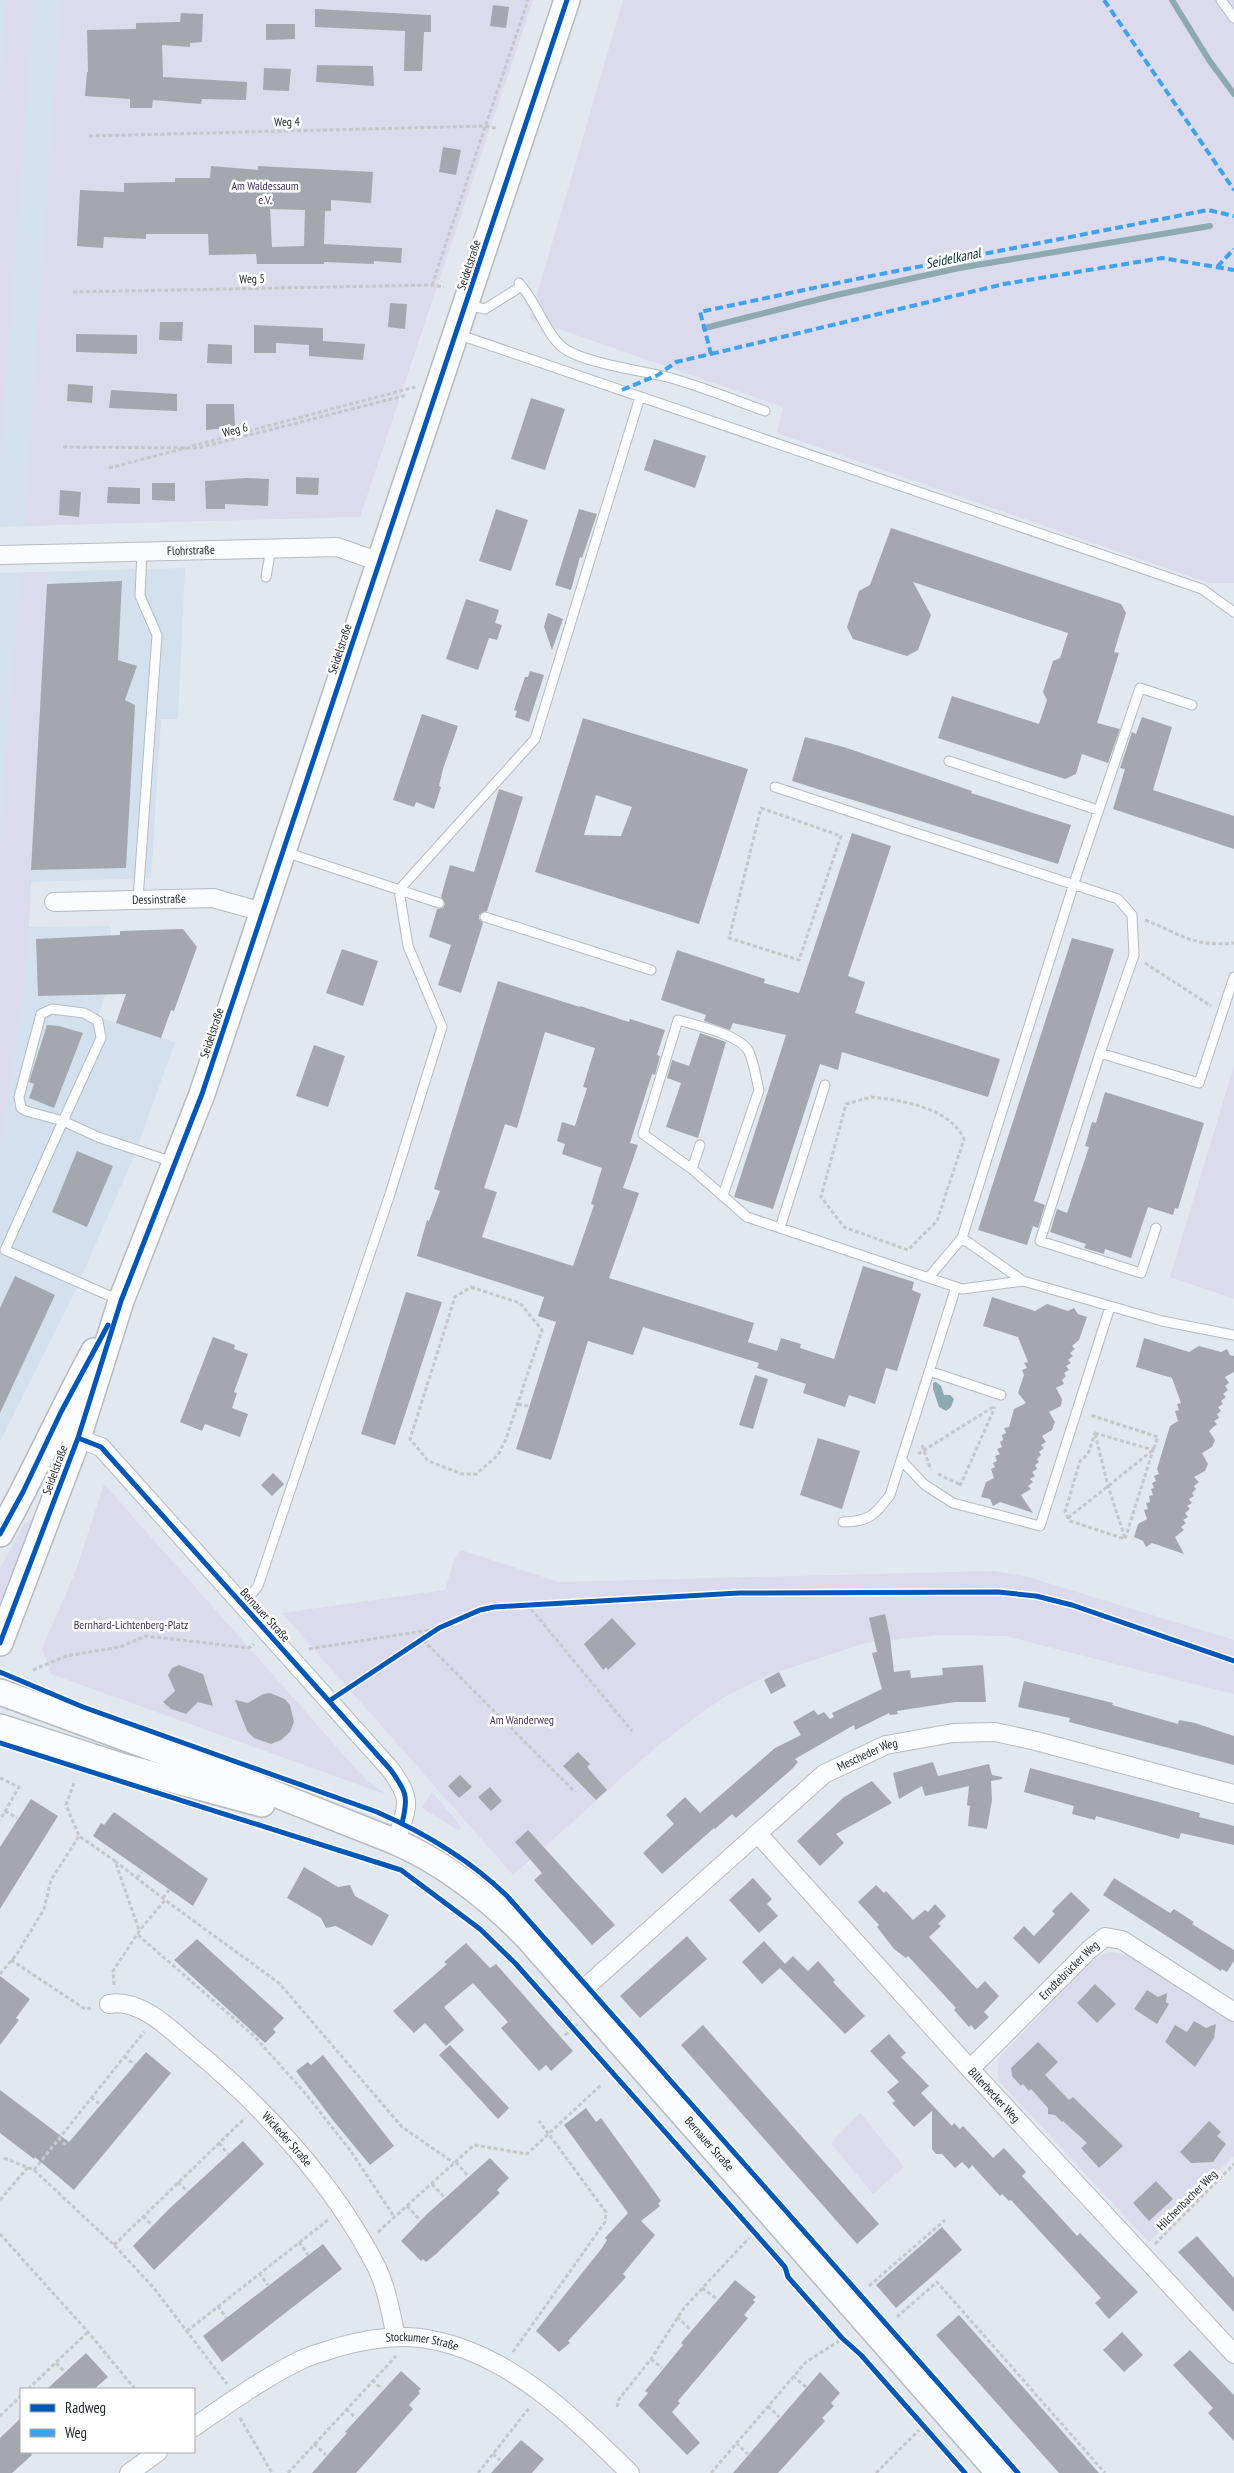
<svg xmlns="http://www.w3.org/2000/svg" width="1234" height="2473" font-family="'PT Sans Narrow',sans-serif">
<rect width="100%" height="100%" fill="#e1e8ef"/>
<path fill="#d3e0ee" d="M0,0H86L51,525L0,527Z
M185,568L178,719H161L151,878L31,882L29,927L111,926V976L98,1017L175,1042L134,1156L75,1291L0,1442V573Z"/>
<path fill="#dbdbed" d="M7,0H34L0,463V93Z
M61,0H533L360,517L24,526Z
M623,0H1234V583H1209L777,433L783,407L530,319Z
M48,572L24,996L18,1023L0,1150V850L10,697L21,573Z
M1234,1066V1299L1170,1277Z
M104,1484L366,1780L385,1794L51,1674L42,1648L75,1573Z
M30,1519L34,1522L0,1609V1568L25,1523Z
M461,1550L559,1582L993,1571L1028,1577L1234,1640V1694L1005,1636L938,1635L865,1643L772,1674L726,1696L701,1713L654,1749L513,1875L282,1613L445,1590L454,1560Z
M432,1792L459,1824L461,1828L458,1830L422,1808Z
M1110,1952L1130,1956L1234,2023V2156L1149,2242L998,2080V2059L1093,1959Z
M860,2113L904,2167L873,2194L831,2143Z"/>
<path fill="#8caab0" d="M936,1382L941,1386L944,1395H950L954,1399L951,1407L946,1411L939,1407L933,1389V1383Z"/>
<g fill="none" stroke-linecap="round" stroke-linejoin="round">
<path stroke="#8caab0" stroke-width="6" d="M1172,0L1209,60L1234,94
M705,328L832,296L959,268L1210,226"/>
</g>
<path fill="#a4a8ae" fill-rule="evenodd" d="M493,5L509,7L506,28L490,26Z
M315,9L431,15V32H424L422,71H404L405,31L315,27Z
M181,13L203,14L202,42L190,43V47L162,45L163,77L247,82L246,100L202,99L201,104L153,100L152,108H130V99L85,96L87,72H88L87,30L136,29V23L180,22Z
M266,24H295V39L266,40Z
M317,65L373,66L374,86L316,82Z
M264,68L291,69L289,91L263,90Z
M443,147L461,150L456,175L439,172Z
M211,166L258,170V166L373,172L371,203L331,200V211H325L324,244L402,248L401,263L374,261V264L324,262V264H257L256,254L209,255L208,234H146V239L104,237L103,248L77,246L80,190L124,192V183L175,182V178H210ZM270,209L305,210L304,246L272,247Z
M390,303L407,304L405,329L388,327Z
M160,322H183L182,341L159,340Z
M254,325L323,328V341L365,344L363,360L309,356V345L276,343V353H254Z
M76,334L137,335V354L76,352Z
M208,344L232,345V364L207,363Z
M68,384L93,386L92,403L67,401Z
M111,390L177,394V411L109,408Z
M531,398L565,409L545,470L511,459Z
M206,404H234L235,427L206,430Z
M654,439L706,456L695,488L644,470Z
M296,477L319,478L318,495L296,494Z
M246,478L269,479L268,506L225,504V509H206L205,481Z
M152,483H175V501L152,500Z
M108,487L140,488V504L107,503Z
M60,490L81,492L79,517L59,515Z
M496,509L528,520L511,571L479,561Z
M579,509L597,514L582,558L580,557L571,590L555,585Z
M891,528L1121,604L1126,613L1114,652L1119,653L1097,723L1120,729L1108,763L1082,754L1076,774L1065,779L938,738L952,696L1039,724L1047,700L1043,692L1053,661L1060,658L1068,633L913,582L931,615L918,650L907,656L853,639L847,627L859,591L870,585Z
M122,581L118,660L137,666L125,700L135,705L126,868L31,870L47,584Z
M466,599L499,610L495,623L502,625L497,640L489,638L478,670L446,659Z
M548,613L563,619L552,650L544,627Z
M530,671L544,675L529,722L515,717L517,711L514,710L525,677H528Z
M422,714L458,726L443,769L439,786L441,787L434,809L416,802L414,807L393,800Z
M1142,717L1172,727L1153,790L1234,816V849L1113,809L1125,769L1120,768L1132,732L1136,734Z
M583,718L748,769L699,924L535,872ZM596,795L632,807L621,836L584,835Z
M805,737L844,747L972,791L971,793L1071,825L1058,864L792,781Z
M499,789L523,797L487,911L479,915V919L483,923L461,993L438,985L451,945L429,937L437,909L443,908L445,904L441,897L450,865L474,872Z
M852,833L891,846L848,976L865,982L855,1013L1000,1059L988,1097L842,1052L838,1070L820,1064L773,1209L734,1197L786,1035L733,1023L730,1030L704,1021L706,1015L661,1000L677,950L765,979L764,983L799,993Z
M183,929L197,947L174,1011L171,1010L161,1038L116,1023L126,994L38,996L36,939L120,935V931Z
M1072,938L1114,949L1034,1201L1045,1205L1038,1228L1033,1226L1027,1245L978,1230Z
M342,949L378,961L363,1006L326,993Z
M498,981L580,1007V1006L629,1022L630,1019L665,1030L657,1055L660,1056L655,1075L652,1074L630,1143L638,1145L623,1188L639,1193L609,1278L754,1323L748,1342L777,1351L781,1338L801,1344L800,1348L834,1359L863,1266L914,1282L912,1290L921,1294L897,1371L886,1368L875,1404L849,1395L845,1407L803,1393L806,1384L757,1368L759,1363L643,1327L633,1355L588,1341L551,1460L516,1449L556,1322L538,1316L544,1297L417,1256L427,1220L429,1221L440,1191L434,1189ZM545,1032L595,1048L583,1087L587,1088L575,1126L562,1122L557,1141L565,1144L562,1154L602,1168L591,1204L594,1205L573,1266L482,1237L497,1192L484,1188L505,1124L517,1128Z
M47,1025L59,1026L83,1033L54,1108L29,1098L34,1084L29,1082Z
M700,1033L726,1042L698,1138L666,1127L681,1083L667,1078L672,1060L689,1066Z
M314,1045L345,1056L328,1107L296,1096Z
M1105,1092L1204,1123L1178,1209L1175,1208L1173,1215L1148,1207L1131,1258L1105,1249L1104,1254L1084,1248L1086,1244L1050,1232L1057,1209L1067,1213L1089,1147L1085,1146L1092,1122L1096,1123Z
M77,1151L113,1166L87,1227L52,1212Z
M15,1276L55,1295L0,1413V1308Z
M406,1292L442,1302L395,1445L361,1434Z
M992,1297L1035,1311L1047,1304L1068,1311L1074,1308L1078,1314L1087,1317L1079,1340L1072,1346L1075,1349L1070,1353L1073,1356L1068,1360L1071,1363L1066,1366L1069,1370L1064,1373L1066,1376L1062,1380L1064,1384L1056,1388L1062,1399L1061,1406L1049,1412L1055,1422L1052,1430L1042,1436L1046,1442L1041,1445L1044,1448L1039,1452L1041,1455L1037,1459L1039,1462L1035,1465L1037,1469L1032,1472L1035,1476L1030,1479L1033,1482L1028,1486L1031,1489L1021,1495L1033,1513L1000,1502L993,1506L990,1499L981,1497L986,1482L994,1478L991,1469L995,1467L993,1463L997,1461L995,1456L1000,1454L997,1449L1002,1447L1000,1442L1003,1440L1002,1435L1006,1433L1004,1428L1009,1427L1014,1409L1026,1403L1018,1393L1024,1375L1022,1370L1027,1368L1024,1363L1028,1362L1018,1337L983,1326Z
M213,1337L235,1345L234,1349L248,1354L234,1392L237,1393L232,1408L248,1414L240,1437L205,1424L202,1431L180,1422Z
M1144,1338L1189,1352L1199,1346L1221,1352L1227,1349L1230,1355L1234,1356V1372L1225,1377L1229,1383L1225,1386L1228,1390L1223,1394L1226,1397L1221,1401L1223,1404L1218,1407L1221,1411L1217,1414L1219,1418L1214,1421L1217,1424L1209,1431L1215,1440L1212,1447L1202,1453L1208,1464L1205,1471L1194,1477L1199,1482L1194,1486L1196,1489L1192,1493L1194,1496L1189,1499L1192,1503L1187,1506L1190,1509L1185,1513L1188,1517L1183,1520L1186,1523L1181,1527L1184,1530L1175,1537L1184,1554L1152,1543L1146,1547L1143,1541L1134,1537L1138,1524L1147,1519L1144,1510L1148,1509L1146,1503L1150,1502L1149,1496L1153,1495L1151,1489L1154,1488L1152,1483L1156,1481L1154,1476L1159,1474L1157,1469L1170,1426L1178,1421L1175,1411L1179,1410L1177,1404L1181,1403L1172,1378L1136,1367Z
M755,1375L768,1379L753,1429L739,1425Z
M818,1438L860,1451L842,1509L800,1495Z
M273,1473L284,1484L272,1496L261,1485Z
M885,1614L890,1637L894,1672L910,1670L911,1678L943,1675L942,1668L983,1665L986,1702H955L897,1711L898,1714L890,1715L889,1713L855,1730L854,1725L795,1759L798,1762L792,1769L736,1818L732,1814L715,1829L714,1828L662,1874L643,1853L674,1824L666,1815L685,1797L700,1813L775,1748L801,1735L793,1722L814,1710L818,1715L824,1712L830,1719L834,1717L832,1713L882,1689L872,1653L877,1652L869,1618Z
M612,1618L636,1644L608,1670L606,1667L603,1670L584,1644Z
M179,1665L203,1674L213,1706L198,1702L186,1714L171,1709L163,1702L175,1691L168,1675L172,1668Z
M779,1672L786,1686L771,1694L764,1680Z
M1024,1681L1113,1703L1112,1705L1178,1724L1179,1720L1195,1723L1234,1736V1765L1069,1722L1070,1718L1018,1707Z
M270,1693L285,1699L290,1705L294,1722L290,1732L281,1740L271,1744L254,1738L247,1731L235,1700L248,1703L263,1694Z
M578,1752L590,1764L587,1767L607,1790L596,1800L563,1766Z
M933,1762L938,1776L989,1764L992,1775L1002,1777V1779L991,1781L992,1800L987,1829L968,1826L970,1806L967,1805L969,1786L925,1796L922,1786L899,1799L893,1773Z
M1030,1768L1200,1813L1199,1817L1234,1826V1845L1181,1833L1179,1839L1096,1816L1095,1820L1072,1814L1074,1806L1024,1792Z
M460,1775L472,1787L459,1798L448,1786Z
M872,1781L892,1803L836,1834L844,1843L820,1866L797,1841L844,1797Z
M490,1787L502,1801L491,1811L478,1797Z
M31,1799L58,1816L0,1909V1847Z
M114,1812L208,1879L193,1906L93,1836L101,1823L104,1825Z
M528,1830L615,1925L592,1945L534,1880L542,1873L515,1842Z
M304,1867L338,1887L350,1885L355,1896L389,1915L372,1946L336,1926L326,1928L321,1918L287,1898Z
M753,1878L772,1899L767,1904L778,1916L759,1933L729,1900Z
M1114,1878L1170,1913L1174,1909L1194,1922L1192,1924L1234,1950V1961L1227,1972L1222,1969L1221,1971L1103,1895Z
M876,1885L884,1893L886,1891L913,1920L925,1910L928,1912L935,1904L946,1916L938,1924L941,1926L929,1937L977,1989L985,1981L999,1996L984,2012L989,2017L975,2030L971,2025L969,2027L954,2010L956,2008L908,1956L906,1958L894,1949L877,1927L879,1925L858,1902Z
M1071,1892L1090,1910L1039,1964L1013,1938L1024,1926L1034,1936L1055,1914L1052,1911Z
M687,1936L707,1959L640,2018L620,1996Z
M197,1939L284,2018L273,2029L276,2032L265,2043L174,1960Z
M764,1941L785,1964L793,1956L808,1971L818,1961L835,1980L833,1982L865,2016L845,2034L780,1968L762,1984L742,1962Z
M466,1943L490,1968L496,1964L573,2051L551,2071L546,2065L539,2071L501,2028L508,2022L473,1983L444,2007L464,2030L446,2046L425,2023L414,2033L393,2011L447,1964L444,1962Z
M0,1976L30,1999L16,2018L19,2020L0,2045Z
M1095,1984L1116,2004L1097,2023L1077,2003Z
M1147,1990L1158,1997L1167,1993L1166,2002L1169,2004L1157,2024L1134,2009Z
M1194,2021L1206,2028L1216,2024L1214,2038L1195,2067L1165,2042L1175,2025L1187,2032Z
M703,2025L879,2224L857,2244L681,2045Z
M889,2034L906,2053L901,2057L929,2086L921,2093L952,2126L954,2123L960,2129L963,2126L993,2158L1004,2148L1026,2172L1022,2176L1047,2203L1077,2236L1080,2233L1138,2292L1109,2319L1095,2303L1101,2298L1094,2290L1011,2200L1009,2201L1002,2194L1000,2196L972,2165L969,2169L962,2162L955,2168L942,2154H936L932,2149V2111L914,2127L892,2103L895,2101L887,2092L899,2082L870,2051Z
M1038,2042L1058,2062L1045,2075L1069,2100L1073,2097L1123,2146L1099,2168L1081,2148L1087,2143L1063,2121L1062,2122L1055,2115L1048,2114V2108L1031,2089L1029,2091L1023,2084L1021,2086L1012,2076L1011,2068Z
M450,2045L509,2108L498,2119L439,2055Z
M146,2052L171,2073L74,2190L35,2157L34,2159L0,2133V2090L69,2142Z
M323,2055L394,2146L370,2165L332,2119L296,2071L308,2062L311,2065Z
M586,2108L596,2122L601,2118L654,2191L661,2201L658,2203L660,2206L641,2221L655,2235L623,2274L626,2277L568,2341L570,2343L559,2352L536,2331L602,2248L607,2240L605,2238L628,2213L564,2125Z
M1209,2121L1221,2132L1217,2136L1226,2144L1213,2162L1191,2163L1180,2152Z
M243,2141L264,2164L154,2270L133,2246L169,2209Z
M490,2158L509,2178L497,2190L500,2193L436,2254L426,2262L423,2259L421,2261L401,2241L427,2214Z
M1156,2181L1173,2199L1149,2221L1133,2203Z
M942,2227L962,2250L896,2308L876,2285Z
M1197,2236L1234,2278V2312L1178,2252Z
M323,2244L342,2269L222,2362L203,2336Z
M735,2280L756,2297L753,2300L755,2302L744,2315L748,2318L678,2401L680,2403L672,2412L700,2443L687,2455L638,2405L648,2393L645,2391L683,2345L681,2343Z
M959,2315L1046,2413L1099,2473H1059L936,2335Z
M1122,2332L1143,2355L1124,2372L1103,2350Z
M1190,2350L1234,2395V2441L1208,2413L1213,2408L1173,2365Z
M86,2353L108,2377L94,2389H47Z
M401,2371L421,2389L418,2391L420,2393L409,2405L413,2409L367,2461L356,2473H312L347,2433L345,2432Z
M820,2372L840,2393L831,2403L834,2406L822,2418L825,2421L778,2473H733Z
M21,2418V2452H30L32,2455L12,2473H0V2438Z
M521,2440L544,2459L532,2473H491Z"/>
<g fill="none" stroke-linecap="round" stroke-linejoin="round">
<g stroke="#b6bbc0" stroke-width="11">
<path id="service" d="M1221,0L1234,18
M519,283C536,301 545,332 561,346C580,363 645,371 671,378C703,387 734,400 765,411
M466,305L485,309L517,289
M457,334L1202,589L1234,612
M266,577L271,548
M949,761L1098,810
M775,787L1118,899L1132,915L1134,955L1100,1053L1199,1083L1234,977
M285,852L439,903
M138,899L157,635L140,596L142,551
M485,917L651,970
M52,1009L84,1013L98,1021L101,1038L63,1121L26,1111L21,1108L19,1097L41,1014Z
M1100,1053L1040,1241L1141,1273L1156,1228
M825,1085L780,1228L962,1289L1023,1281L1162,1321L1234,1335
M692,1169L700,1145
M723,1195L759,1090C756,1078 754,1063 749,1052C740,1034 697,1026 678,1020L643,1134L692,1169L747,1217L780,1228
M962,1238L1023,1281
M929,1277L962,1238L1074,883L1140,688L1192,705
M119,1300L5,1250L63,1121L98,1137L173,1162
M929,1371L1001,1395
M901,1460L925,1485L953,1503L1040,1526L1110,1307
M843,1522C869,1522 876,1514 890,1495L956,1287
M243,1605L258,1586L390,1194L442,1027L408,946L399,890L535,739L640,397"/>
</g>
<g stroke="#b6bbc0" stroke-width="20">
<g id="minor">
<path id="s1" d="M0,555L337,547L380,562"/>
<path id="s2" d="M54,902L213,898L263,912"/>
<path d="M67,1434L101,1447L390,1769C414,1801 407,1806 396,1842"/>
<path id="s3" d="M758,1834L970,2069L1234,2354"/>
<path id="s4" d="M577,1995L824,1774L886,1745L953,1733L995,1732L1036,1741L1234,1794"/>
<path id="s5" d="M109,2004C139,1998 169,2028 190,2046C263,2106 334,2183 377,2268C387,2289 391,2314 396,2337"/>
<path id="s6" d="M970,2069L1089,1950L1105,1937L1122,1940L1234,2012"/>
<path id="s7" d="M194,2427C229,2403 265,2377 303,2359C313,2354 325,2352 335,2348C366,2339 400,2333 432,2340C511,2355 575,2419 630,2473"/>
<path d="M129,2473L158,2452"/>
</g>
</g>
<g stroke="#b6bbc0" stroke-width="28">
<g id="secondary">
<path d="M0,1534C34,1474 61,1411 94,1351"/>
<path d="M0,1643L78,1438L121,1301L202,1094L567,0"/>
<path id="s8" d="M0,1692L232,1777L396,1842C446,1864 489,1898 527,1937L999,2473"/>
<path d="M0,1727L121,1766L262,1804"/>
</g>
</g>
<path stroke="#c5c7c9" stroke-width="3" stroke-dasharray="4 2.5" stroke-linecap="butt" d="M89,136L485,126L496,128
M432,285L528,0
M73,292L432,285L444,287
M192,446L415,387
M63,447L198,448L407,395
M109,468L186,448
M761,808L841,836L799,960L729,938Z
M1145,920C1181,934 1192,947 1234,943
M1145,963L1211,1006
M871,1097C902,1100 950,1108 964,1139L937,1221L908,1250L844,1227L821,1197L846,1104Z
M471,1287L520,1303L542,1330L506,1439L498,1455L476,1474H462L428,1461L410,1439L455,1297Z
M518,1404L529,1406
M1095,1433L1153,1450L1125,1539L1070,1521L1065,1512L1080,1461L1088,1454Z
M1095,1434L1108,1486L1125,1538
M922,1445L931,1470
M918,1454L993,1407
M938,1474L961,1485
M960,1486L995,1407
M1068,1518L1153,1450L1158,1437L1090,1415
M527,1604L632,1731
M423,1640L575,1792
M309,1649L436,1629
M33,1670L66,1656L120,1647L146,1636L249,1648L254,1644
M345,1690C392,1659 439,1621 494,1607L739,1593L998,1592L1036,1596L1072,1605L1234,1661
M0,1778L19,1787L0,1820
M74,1783L66,1805L79,1836L115,1861L139,1930
M5,1811L17,1818
M115,1861L165,1900
M137,1878L142,1872
M163,1898L169,1890
M138,1935L254,2036L305,2093L350,2150L395,2218
M11,1960L85,2009L91,2008
M0,1974L17,1954L44,1909L51,1880L79,1836
M114,1985L113,1971L140,1930L165,1900L279,1983L402,2127L454,2163
M565,2035L577,2024
M124,2056L135,2065
M91,2097L101,2105
M58,2138L67,2146
M219,2143L228,2154
M4,2158L34,2170L114,2245L153,2287L227,2384
M456,2162L468,2176
M34,2170L144,2032
M178,2182L188,2192
M432,2184L445,2198
M0,2200L28,2167
M407,2206L421,2221
M143,2216L153,2226
M378,2232L474,2145L527,2154L601,2085
M0,2234L88,2332L135,2389
M299,2242L308,2255
M1155,2244L1234,2164
M114,2245L245,2118
M259,2273L268,2285
M869,2286L945,2220
M702,2288L717,2299
M218,2306L226,2318
M677,2317L691,2330
M897,2317L937,2282L1105,2473
M187,2331L328,2220
M513,2352L605,2222L606,2212L539,2121
M651,2359L662,2368
M56,2363L64,2371
M793,2376L806,2387
M372,2380L382,2389
M28,2389L88,2332
M768,2406L779,2417
M617,2407L619,2399L651,2359L684,2308L749,2238
M346,2409L356,2418
M0,2416L21,2396
M240,2418L272,2473
M736,2443L748,2454
M314,2444L326,2455
M493,2454L500,2460
M288,2473L396,2356
M478,2473L530,2407
M711,2473L806,2362L839,2341
M876,2473L919,2430"/>
<use href="#service" stroke="#fafcfd" stroke-width="9"/>
<use href="#minor" stroke="#fafcfd" stroke-width="18"/>
<use href="#secondary" stroke="#fafcfd" stroke-width="25"/>
<path stroke="#3ea3eb" stroke-width="4" stroke-dasharray="8 4" stroke-linecap="butt" d="M1104,0L1234,190
M1217,267L1234,249
M711,354L1004,284L1162,258L1234,270
M622,390L658,375L676,362L711,354L700,312L866,277L1208,210L1234,216"/>
<g stroke="#fff" stroke-width="8">
<path id="cycleway" d="M78,1438L101,1447L390,1769C406,1791 409,1796 402,1823
M0,1534L23,1492L61,1412L108,1325
M0,1643L78,1438L121,1301L202,1094L567,0
M0,1672L83,1707L377,1812C425,1833 470,1860 507,1896L1018,2473
M329,1701L439,1628L480,1610L494,1607L739,1593L998,1592L1036,1596L1072,1605L1234,1661
M0,1743L401,1870L480,1929L515,1963L785,2267L788,2277L842,2338L861,2355L965,2473"/>
</g>
<use href="#cycleway" stroke="#0057b8" stroke-width="5"/>
</g>
<g text-anchor="middle" stroke-width="5" stroke-linejoin="round" paint-order="stroke">
<g font-size="12" fill="#25292e" stroke="#fff">
<text transform="translate(287 122) rotate(-1)" y="4">Weg 4</text>
<text transform="translate(469 265) rotate(-72)" y="4">Seidelstraße</text>
<text transform="translate(252 279) rotate(-1)" y="4">Weg 5</text>
<text transform="translate(235 430) rotate(-14)" y="4">Weg 6</text>
<text dy="4" stroke="none"><textPath href="#s1" startOffset="191">Flohrstraße</textPath></text>
<text transform="translate(340 649) rotate(-72)" y="4">Seidelstraße</text>
<text dy="4" stroke="none"><textPath href="#s2" startOffset="105">Dessinstraße</textPath></text>
<text transform="translate(212 1033) rotate(-72)" y="4">Seidelstraße</text>
<text transform="translate(55 1470) rotate(-70)" y="4">Seidelstraße</text>
<text transform="translate(265 1615) rotate(48)" y="4">Bernauer Straße</text>
<text dy="4" stroke="none"><textPath href="#s4" startOffset="379">Mescheder Weg</textPath></text>
<text dy="4" stroke="none"><textPath href="#s6" startOffset="140">Erndtebrücker Weg</textPath></text>
<text dy="4" stroke="none"><textPath href="#s3" startOffset="352">Billerbecker Weg</textPath></text>
<text dy="4" stroke="none"><textPath href="#s5" startOffset="229">Wickeder Straße</textPath></text>
<text dy="4" stroke="none"><textPath href="#s8" startOffset="862">Bernauer Straße</textPath></text>
<text transform="translate(1187 2200) rotate(-45)" y="4">Hilchenbacher Weg</text>
<text dy="4" stroke="none"><textPath href="#s7" startOffset="251">Stockumer Straße</textPath></text>
</g>
<g font-size="12" fill="#413561" stroke="#fff">
<text x="265" y="190">Am Waldessaum<tspan x="265" dy="14">e.V.</tspan></text>
<text x="131" y="1629">Bernhard-Lichtenberg-Platz</text>
<text x="522" y="1724">Am Wanderweg</text>
</g>
<g font-size="14" font-style="italic" fill="#093237" stroke="#fff">
<text transform="translate(953 258) rotate(-12)" y="5">Seidelkanal</text>
</g>
</g>
<rect x="20" y="2388" width="175" height="65" fill="#ffffff" stroke="#a8a9ab"/>
<rect x="30" y="2404" width="25" height="8" fill="#0057b8" stroke="#a8a9ab"/>
<text x="65" y="2413" font-size="15" fill="#25292e">Radweg</text>
<rect x="30" y="2429" width="25" height="8" fill="#3ea3eb" stroke="#a8a9ab"/>
<text x="65" y="2438" font-size="15" fill="#25292e">Weg</text>
</svg>
